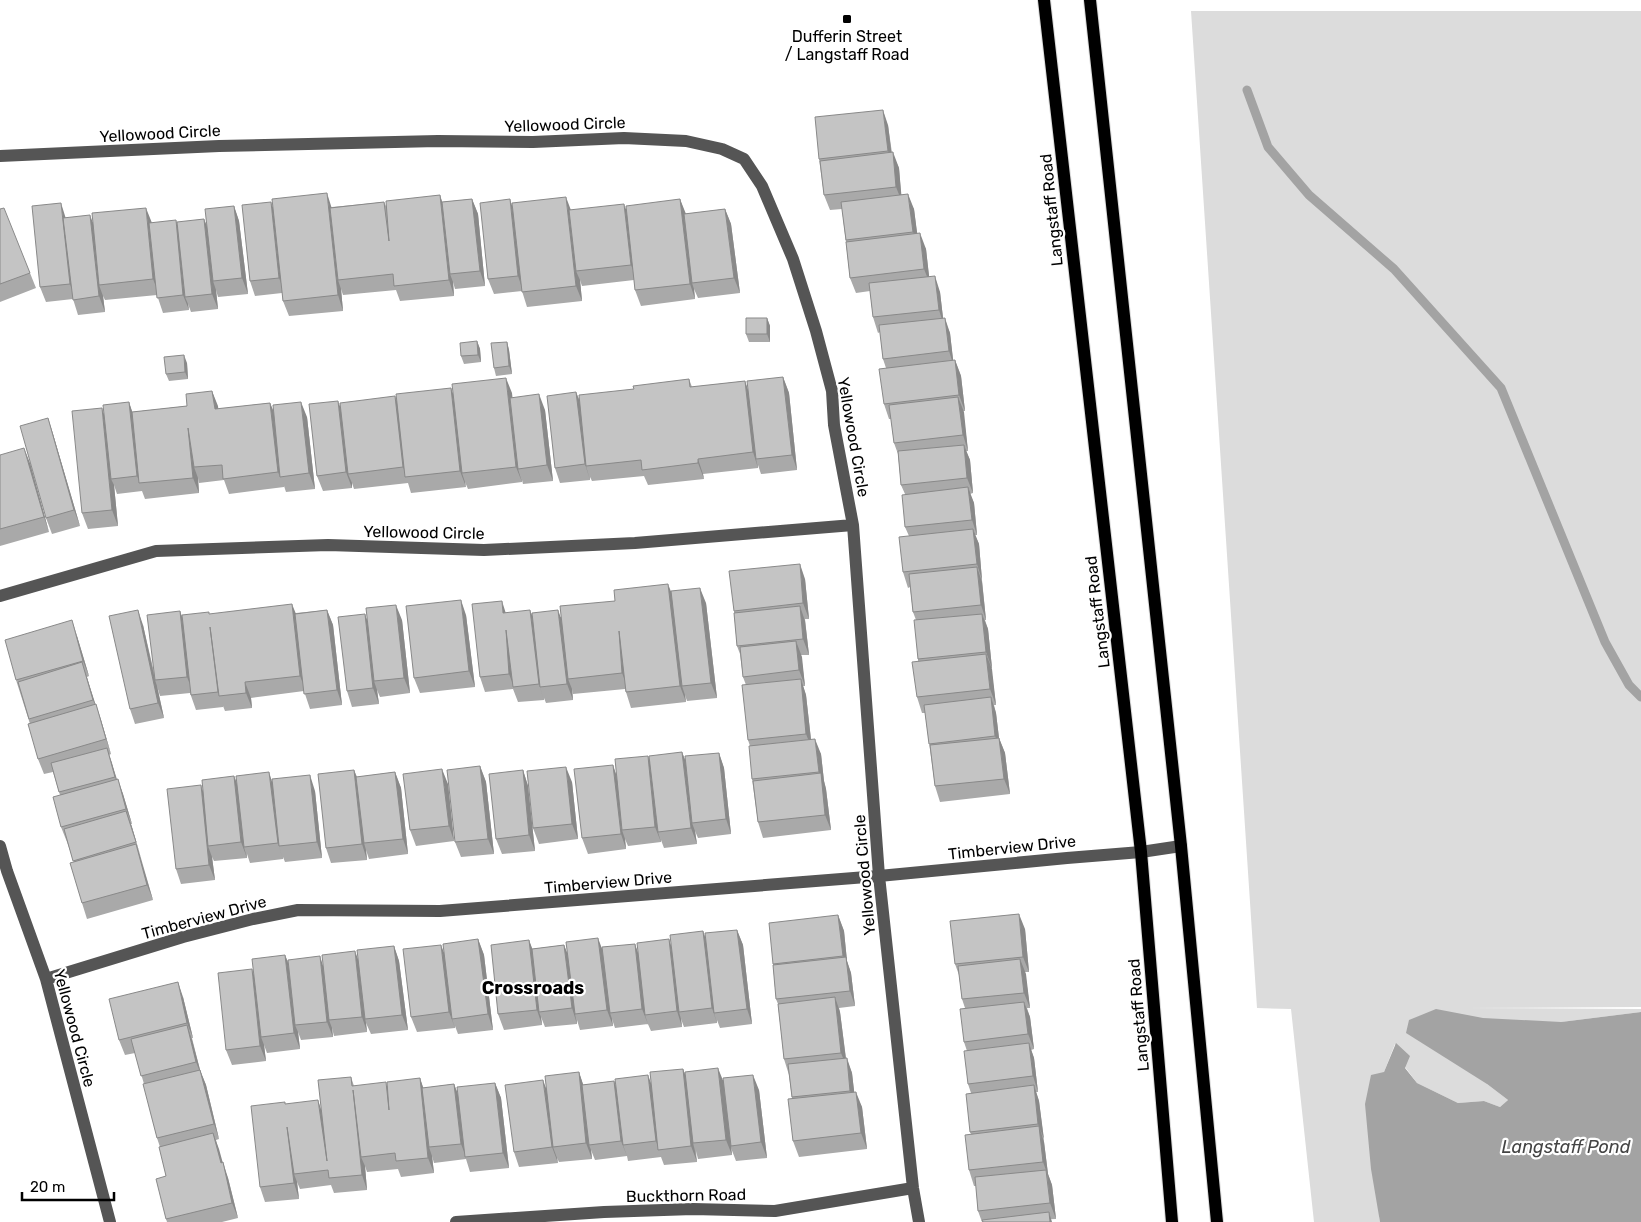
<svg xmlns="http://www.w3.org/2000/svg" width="1641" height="1222" font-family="Rubik,sans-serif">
<rect width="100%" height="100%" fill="#fff"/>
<path fill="#dcdcdc" d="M1191,11H1641V1007L1464,1008L1641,1009V1012L1561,1022L1487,1084L1508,1100L1500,1107L1484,1101L1458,1103L1417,1083L1405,1067L1395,1044L1384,1072L1379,1214L1380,1222H1314L1291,1009L1257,1008Z"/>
<path fill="#a3a3a3" d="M1436,1009L1483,1018L1561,1022L1641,1012V1222H1380L1371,1169L1365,1104L1371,1075L1384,1072L1396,1043L1410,1056L1405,1068L1417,1083L1458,1103L1484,1101L1500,1107L1508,1100L1487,1084L1406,1033L1409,1020Z"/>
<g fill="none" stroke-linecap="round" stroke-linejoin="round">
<path stroke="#a3a3a3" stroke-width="9" d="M1247,90L1268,147L1309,195L1394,269L1501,388L1605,642L1629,685L1641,697"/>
<g stroke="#dbdbdb" stroke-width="14">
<path id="major" d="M1044,0L1141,852L1172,1222
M1090,0L1181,846L1217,1222"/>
</g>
<path stroke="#555" stroke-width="12" d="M0,156L219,146L438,141L533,142L624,138L686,141L722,149L744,159L762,186L793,259L816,331L832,391L834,425L853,525L879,876L913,1188L919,1222
M0,596L156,551L328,545L484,550L635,543L853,525
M0,846L7,871L46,979L110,1222
M46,979L183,937L253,919L298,910L440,911L879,876L1067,858L1141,852L1181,846
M456,1222L604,1212L693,1209L775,1211L913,1188"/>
<use href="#major" stroke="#000" stroke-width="12"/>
</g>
<path fill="#a9a9a9" d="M888,125L892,153L899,168L901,194L914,209L917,234L926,249L929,277L940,292L943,318L950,333L953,361L955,360L961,376L965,411H963L968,451H966L970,460L973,493L970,494L974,503L977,535H975L979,544L982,580L986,620H985L988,629L992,668H991L996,705H994L996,713L999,738L1005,753L1010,794L940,802L935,786L925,713H922L917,697L918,661V659L916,620L913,612L910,587L908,588L903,572L909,536L905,527V494L901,485L898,454L894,443L891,419H889L884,404L886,368L883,359L880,332L878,333L873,317L870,291L856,293L850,278L842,209L830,210L824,195L819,159Z
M440,195L442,202L472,199L478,214L485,286L455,289L453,282L454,296L400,301L396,290L343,295L341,289L343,311L289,316L283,301L282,293L255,296L250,281L273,208L332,207L384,202L386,206Z
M680,199L685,214L725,209L731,224L740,293L698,298L694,289L695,299L641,306L635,290L634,280L582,286L580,280L582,301L527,307L522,291L494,294L488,279L512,208L571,210L626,209Z
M234,206L239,221L248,294L218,297L216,290L218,309L191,312L188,304L189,310L163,313L157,295L105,300L103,296L105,312L78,315L73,299L46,302L40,287L66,218L93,222L152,223L178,227L204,219L206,224Z
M0,209L30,273L36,288L0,302Z
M767,318L770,326V342H749L746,334Z
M477,341L480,349L481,362L464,364L461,356Z
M507,342L509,350L512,374L496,376L494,368Z
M187,363L188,379L169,381L166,374Z
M783,377L789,393L797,470L761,474L758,465V468L703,474L704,479L648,485L644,476L592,481L590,477V480L560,483L555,468L576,392L580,401L634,389L689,379L692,387L745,381L748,390Z
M451,388L453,394L512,393V398L545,410L553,481L523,484L522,480V482L468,489L465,482L466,487L411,493L408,483L354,489L352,483V488L323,491L317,476L340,407L397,402Z
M212,391L218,409L270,403L274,412L307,417L315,489L286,492L284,486V487L229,494L224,480L199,483L198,478L199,493L145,499L142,491L117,494L114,485L118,526L88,529L82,513L104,413L129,402L132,412L187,406Z
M48,418L53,434L80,526L52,534L46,518Z
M0,455L30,463L49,532L0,546Z
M805,579L809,619H805L809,655H801L805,686H803L806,695L811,739L821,754L824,781L826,789L831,830L763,838L758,822L752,779L750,746L748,740L746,685L743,677L740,654L737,646L734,611Z
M671,591L706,603L717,698L687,701L685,695L686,702L631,708L626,692L625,689L573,694L572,689L573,700L546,703L544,698V700L518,702L513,689L485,692L480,677L506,613L532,616L561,617L615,601Z
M327,610L333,625L342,705L310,709L304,691L251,698L252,708L225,711L223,706V707L196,710L190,693L160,696L157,686L164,718L135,724L130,709L143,625L154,672L180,611L183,619L210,614L296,613Z
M365,614L368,623L402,620L410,693L380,697L377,690L379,704L352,707L347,691Z
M466,615L475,687L420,693L414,678Z
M77,636L89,676L87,677L95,704L101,720L111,754L109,755L117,779L123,794L132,824H131L141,858L153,900L87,919L82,903L74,862L67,842L61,827L60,795L53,772L44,774L38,759L30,724L16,680Z
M682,752L686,762L719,753L724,768L731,834L698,838L695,831L697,844L664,848L661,840V842L628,846L625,839L626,849L588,854L582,838L613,765L616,775L650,760Z
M480,766L486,782L494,854L461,857L455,842Z
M354,770L357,777L395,772L401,788L408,854L369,859L366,850L367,860L331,863L326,848Z
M523,770L528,786L535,851L502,854L496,839Z
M234,776L237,783L272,782L315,791L322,858L285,862L283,857V859L250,863L247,854V858L214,861L212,857L215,880L181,884L176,869L203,791Z
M572,782L578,839L539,844L533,828Z
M448,784L454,841L416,846L410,830Z
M838,915L844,931L847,961L851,973L855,1006L839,1008L840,1012L846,1058L852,1073L854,1092L862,1107L867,1149L799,1157L793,1141L792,1099L789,1075L784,1059L778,1004L776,999L773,964Z
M1025,929L1029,972H1025L1030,1008H1027L1030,1017L1034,1049L1031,1050L1034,1058L1038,1092H1036L1039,1101L1048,1174L1052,1185L1056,1219L982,1222L978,1211L976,1186H974L969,1170L971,1134L970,1132L971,1093L968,1084L967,1051L964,1042L965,1008L962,999L959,975L955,964Z
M737,930L743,945L752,1024L720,1028L717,1020V1023L684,1027L681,1019L682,1027L651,1031L647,1022L648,1024L615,1028L612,1019L613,1026L580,1030L577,1020V1024L545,1027L541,1017L542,1025L504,1030L498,1014L529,940L532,949L564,945L567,953L635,944L638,953L669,939L671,947L703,931L706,939Z
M478,939L484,955L493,1030L458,1034L455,1026V1028L417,1032L411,1017L444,952Z
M394,946L399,961L408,1030L371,1034L366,1023L367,1032L334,1036L332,1028L333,1037L301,1040L298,1032L300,1049L267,1053L264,1045L266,1061L232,1065L226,1050L254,977L285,955L289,964L323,966L358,959Z
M183,997L193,1038H192L200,1070L206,1085L219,1139L216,1140L222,1163L228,1178L238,1218L222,1222H167L166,1219V1176L160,1147L157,1138L144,1084L135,1053L125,1055L119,1040Z
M683,1069L685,1075L723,1080L759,1090L767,1158L736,1161L731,1148L732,1155L698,1159L696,1151L697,1162L664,1165L661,1157L628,1161L627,1156L595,1160L591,1150L592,1159L559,1162L557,1158L558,1163L519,1167L514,1152L547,1090L579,1072L583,1085L614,1081L616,1086L651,1085Z
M351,1077L354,1086H387L420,1078L423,1088L454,1084L458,1094L495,1083L501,1098L509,1168L470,1172L466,1159L434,1163L432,1156L434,1173L401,1177L398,1169L367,1172L365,1166L367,1190L334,1193L331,1185L300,1189L297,1182L299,1199L265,1202L260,1187L285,1104L322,1110Z"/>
<path fill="#898989" d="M883,110L888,125L893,166L888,151Z
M893,152L899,168L902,202L896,187Z
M327,193L332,209L338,280L341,289L343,311L338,295Z
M908,194L914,209L919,247L913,232Z
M440,195L445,211L450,274L453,282L454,296L449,280Z
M566,197L572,213L576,271L580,280L582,301L576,286Z
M472,199L478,214L485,286L480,271Z
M510,199L515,215L523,291L518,276Z
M680,199L686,214L692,283L694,289L695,299L690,284Z
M271,202L277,218L285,293L279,278Z
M61,203L66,219L75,299L70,284Z
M624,204L630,220L637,280L631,265Z
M234,206L239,221L248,294L242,278Z
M146,208L152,223L159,294L153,279Z
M725,209L731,224L740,293L734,278Z
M90,215L96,231L99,285L103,296L105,312L99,296Z
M204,219L210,234L213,281L216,290L218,309L212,294Z
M176,220L181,236L185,297L188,304L189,310L183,295Z
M920,233L926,249L930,284L924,269Z
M935,276L940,292L944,326L939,310Z
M767,318L770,326V342L767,334Z
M945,318L950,333L954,367L949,351Z
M477,341L480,349L481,362L478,355Z
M507,342L509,350L512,374L509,366Z
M184,355L187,363L188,379L185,372Z
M955,360L961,376L965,411L959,395Z
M783,377L789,393L797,470L792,455Z
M506,378L512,393L520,468L518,469L522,482L516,467Z
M745,381L750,396L756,459L758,468L753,452Z
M451,388L456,403L462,473L465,482L466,487L460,471Z
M212,391L218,406L220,425L215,409Z
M576,392L582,408L586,466L590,480L585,464Z
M539,394L545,410L553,481L547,465Z
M395,396L401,412L407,477L403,467Z
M958,397L964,412L968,451L963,435Z
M338,401L344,417L348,474L352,483V488L346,472Z
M129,402L134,417L140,483L137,476Z
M301,402L307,417L315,489L309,473Z
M270,403L276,418L280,477L284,487L278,472Z
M102,408L107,423L111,479L114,485L118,526L112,510Z
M48,418L53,434L80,526L74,510Z
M188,428L194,467L198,478L199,493L193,478Z
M964,445L970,460L973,493L967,478Z
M24,448L30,463L49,532L44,517Z
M698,459L703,474L704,479L698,463Z
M968,487L974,503L977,535L972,520Z
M973,529L979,544L982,580L977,564Z
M800,564L805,579L809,619L803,603Z
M977,567L982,582L986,620L981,605Z
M668,584L674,599L682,686L685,695L686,702L680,686Z
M700,588L706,603L717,698L711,683Z
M461,600L466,615L475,687L469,671Z
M502,601L507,617L503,613Z
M292,604L298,619L306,691L300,676Z
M396,605L402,620L410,693L404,678Z
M800,606L805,621L809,655L803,639Z
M138,610L143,625L155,680L157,686L164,718L158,703Z
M327,610L333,625L342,705L337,690Z
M530,610L536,625L540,687L544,700L539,684Z
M558,610L564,626L568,679L572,689L573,700L567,684Z
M180,611L185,627L193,692L187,677Z
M365,614L370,629L374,681L377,690L379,704L373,688Z
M982,614L988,629L992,668L986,652Z
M72,620L77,636L89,676L83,661Z
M506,630L514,687L509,674Z
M619,631L628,688L622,673Z
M796,641L802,657L805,686L799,670Z
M986,654L992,669L996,705L990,689Z
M82,662L87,678L99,715L93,700Z
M801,679L806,695L812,749L806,734Z
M245,682L251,698L252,708L246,693Z
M991,697L996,713L999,738L1005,753L1010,794L1004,779L1001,751L995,736Z
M96,704L101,720L111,754L106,739Z
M815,739L821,754L824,781L826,789L831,830L825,815L821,779L819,772Z
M107,748L112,763L120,792L115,777Z
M682,752L688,768L692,823L695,831L697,844L691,828Z
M719,753L724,768L731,834L726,819Z
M648,756L654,771L658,832L661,842L655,827Z
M613,765L618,780L622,830L625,839L626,849L621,834Z
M480,766L486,782L494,854L488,839Z
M566,767L572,782L578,839L572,824Z
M442,769L448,784L454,841L449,826Z
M354,770L360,786L364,843L366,850L367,860L362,844Z
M523,770L528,786L535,851L529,835Z
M269,772L274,788L279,846L283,859L278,843Z
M395,772L401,788L408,854L403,839Z
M310,775L315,791L322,858L317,842Z
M234,776L240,792L244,847L247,858L241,842Z
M118,779L123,794L132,824L126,809Z
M201,785L206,800L208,846L212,857L215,880L209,865Z
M126,811L132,827L141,858L136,842Z
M136,844L141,860L153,900L147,885Z
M1019,914L1025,929L1029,972L1023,957Z
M838,915L844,931L847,961L851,973L855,1006L850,991L847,967L843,956Z
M737,930L743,945L752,1024L747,1009Z
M703,931L708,947L714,1013L717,1023L712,1008Z
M598,938L604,954L610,1013L612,1019L613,1026L607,1010Z
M478,939L484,955L493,1030L488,1014Z
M669,939L674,955L679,1012L681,1019L682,1027L677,1011Z
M529,940L535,956L539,1012L541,1017L542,1025L537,1010Z
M635,944L640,959L645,1015L648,1024L642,1009Z
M441,945L447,960L452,1019L455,1028L449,1012Z
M564,945L570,960L575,1014L577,1024L572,1008Z
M394,946L399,961L408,1030L402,1015Z
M355,951L361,967L365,1019L366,1023L367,1032L362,1017Z
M285,955L291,971L295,1025L298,1032L300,1049L294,1033Z
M320,956L325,972L329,1020L332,1028L333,1037L327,1022Z
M1020,959L1026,974L1030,1008L1024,993Z
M252,969L257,984L261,1037L264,1045L266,1061L260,1046Z
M178,982L183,997L193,1038L187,1023Z
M835,997L840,1012L847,1068L841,1053Z
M1024,1002L1030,1017L1034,1049L1028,1034Z
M187,1025L192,1040L202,1077L196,1062Z
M1029,1043L1034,1058L1038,1092L1033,1076Z
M847,1058L852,1073L856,1107L850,1091Z
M718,1068L724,1083L732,1155L726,1140Z
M683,1069L689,1084L693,1143L695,1151L697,1162L691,1146Z
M200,1070L206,1085L219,1139L214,1124Z
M579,1072L584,1087L589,1145L591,1150L592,1159L586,1143Z
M648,1075L654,1091L659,1150L656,1141Z
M753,1075L759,1090L767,1158L761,1142Z
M420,1078L425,1093L429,1147L432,1156L434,1173L428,1158Z
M543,1080L549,1096L553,1147L557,1158L558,1163L552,1147Z
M614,1081L619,1097L623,1145L627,1156L621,1141Z
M495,1083L501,1098L509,1168L503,1153Z
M454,1084L460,1100L466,1157L461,1144Z
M1034,1085L1039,1101L1044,1139L1038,1124Z
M353,1090L361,1157L365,1166L367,1190L362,1175Z
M856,1092L862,1107L867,1149L861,1133Z
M318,1100L323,1115L327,1161Z
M1039,1126L1044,1142L1048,1174L1052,1185L1056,1219L1050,1203L1047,1173L1043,1162Z
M287,1127L294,1174L297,1182L299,1199L294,1183Z
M213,1133L219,1149L227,1178L221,1163Z
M223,1162L228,1178L238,1218L232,1203Z
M1049,1212L1052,1222H1050Z"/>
<path fill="#c4c4c4" stroke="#898989" d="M883,110L888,151L819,159L815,117Z
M893,152L896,187L824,195L820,161Z
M327,193L338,295L283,301L272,199Z
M908,194L913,232L846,240L841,202Z
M440,195L449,280L394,286L393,274L338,280L330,208L384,202L389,241L386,201Z
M566,197L576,286L522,292L512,203Z
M472,199L480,271L450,274L442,202Z
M510,199L518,276L488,279L480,203Z
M680,199L690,284L635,290L626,206Z
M271,202L279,278L250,281L242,205Z
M61,203L70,284L40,287L32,206Z
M624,204L631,265L576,271L569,210Z
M234,206L242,278L213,281L205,209Z
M4,208L30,273L0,284V209Z
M146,208L153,279L99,285L92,213Z
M725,209L734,278L692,283L684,214Z
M90,215L99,296L73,300L63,218Z
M204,219L212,294L185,297L177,222Z
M176,220L183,295L157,298L149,223Z
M920,233L924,269L850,278L846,242Z
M935,276L939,310L873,317L869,283Z
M746,318H767V334H746Z
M945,318L949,351L883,359L879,325Z
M477,341L478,355L461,356L460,343Z
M507,342L509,366L494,368L491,343Z
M184,355L185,372L166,374L164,357Z
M955,360L959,395L884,404L879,369Z
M783,377L792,455L756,459L747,381Z
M506,378L516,467L462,473L452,384Z
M689,379L690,387L745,381L753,452L698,459V463L642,470L641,460L586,466L579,395L634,389L633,386Z
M451,388L460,471L405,477L396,394Z
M212,391L215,409L270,403L278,472L223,479L222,465L194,467L188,428L193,478L139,483L132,412L187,406L186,394Z
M576,392L585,464L555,468L547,396Z
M539,394L547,465L518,469L510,398Z
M395,396L403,467L348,474L340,403Z
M958,397L963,435L894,443L889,405Z
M338,401L346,472L317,476L309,404Z
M129,402L137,476L111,479L103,405Z
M301,402L309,473L280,477L273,405Z
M102,408L112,510L82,513L72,411Z
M48,418L74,510L46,518L20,426Z
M964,445L967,478L901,485L898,451Z
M24,448L44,517L0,529V455Z
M968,487L972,520L905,527L902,495Z
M973,529L977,564L903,572L899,537Z
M800,564L803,603L734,611L729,571Z
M977,567L981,605L913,612L909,574Z
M668,584L680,686L626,692L619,631L622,673L568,679L560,606L615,601L614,590Z
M700,588L711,683L682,686L671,591Z
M461,600L469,671L414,678L406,606Z
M502,601L503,613L530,610L539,684L513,687L506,630L509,674L480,677L472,604Z
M292,604L300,676L245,682L246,693L219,696L210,627L218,692L191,695L182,615L209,612V614Z
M396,605L404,678L374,681L366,608Z
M800,606L803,639L737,646L734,613Z
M138,610L158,703L130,709L109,616Z
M327,610L337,690L304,694L295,614Z
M558,610L567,684L540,687L532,613Z
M180,611L187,677L155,680L147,615Z
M365,614L373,688L347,691L338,617Z
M982,614L986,652L918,659L914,620Z
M72,620L83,661L16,680L5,640Z
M796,641L799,670L743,677L740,647Z
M986,654L990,689L917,697L912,662Z
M82,662L93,700L29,719L18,682Z
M801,679L806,734L748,740L742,685Z
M991,697L995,736L929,744L924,705Z
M96,704L106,739L38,759L28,724Z
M999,738L1004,779L935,786L930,745Z
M815,739L819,772L752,779L749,746Z
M107,748L115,777L59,792L51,763Z
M682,752L691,828L658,832L649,756Z
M719,753L726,819L692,823L685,756Z
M648,756L655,827L622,830L615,759Z
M613,765L621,834L582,838L574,769Z
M480,766L488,839L455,842L447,770Z
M566,767L572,824L533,828L527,771Z
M442,769L449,826L410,830L403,774Z
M354,770L362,844L326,848L318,774Z
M523,770L529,835L496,839L489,774Z
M269,772L278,843L244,847L236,776Z
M395,772L403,839L364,843L356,777Z
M821,773L825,815L758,822L753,781Z
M310,775L317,842L279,846L272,779Z
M234,776L241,842L208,846L202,780Z
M118,779L126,809L61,827L53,797Z
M201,785L209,865L176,869L167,789Z
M126,811L136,842L73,861L64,829Z
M136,844L147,885L82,903L70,863Z
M1019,914L1023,957L955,964L950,921Z
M838,915L843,956L773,964L769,923Z
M737,930L747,1009L714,1013L705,933Z
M703,931L712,1008L679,1012L670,935Z
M598,938L607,1010L575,1014L566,942Z
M478,939L488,1014L452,1019L443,944Z
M669,939L677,1011L645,1015L637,943Z
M529,940L537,1010L498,1014L491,945Z
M635,944L642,1009L610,1013L602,947Z
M441,945L449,1012L411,1017L403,949Z
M564,945L572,1008L539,1012L532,949Z
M394,946L402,1015L365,1019L357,950Z
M355,951L362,1017L329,1020L322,955Z
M285,955L294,1033L261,1037L252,959Z
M320,956L327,1022L295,1025L288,960Z
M846,957L850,991L776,999L773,965Z
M1020,959L1024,993L962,999L958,966Z
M252,969L260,1046L226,1050L218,973Z
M178,982L187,1023L119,1040L109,999Z
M835,997L841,1053L784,1059L778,1004Z
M1024,1002L1028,1034L964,1042L960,1009Z
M187,1025L196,1062L141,1076L131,1039Z
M1029,1043L1033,1076L968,1084L964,1051Z
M847,1058L850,1091L792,1097L788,1064Z
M718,1068L726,1140L693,1143L685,1072Z
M683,1069L691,1146L658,1150L650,1072Z
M200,1070L214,1124L157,1138L143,1084Z
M579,1072L586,1143L553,1147L545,1076Z
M648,1075L656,1141L623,1145L615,1079Z
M753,1075L761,1142L731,1146L723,1078Z
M351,1077L352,1086L386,1082L389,1110L387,1082L420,1078L428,1158L396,1161L395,1153L361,1157L353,1090L362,1175L329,1178L328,1170L294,1174L287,1127L294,1183L260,1187L251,1106L285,1102V1104L318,1100L327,1161L318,1080Z
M543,1080L552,1147L514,1152L505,1085Z
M614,1081L621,1141L589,1145L582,1085Z
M495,1083L503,1153L465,1157L457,1087Z
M454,1084L461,1144L429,1147L422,1088Z
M1034,1085L1038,1124L970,1132L966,1094Z
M856,1092L861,1133L793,1141L788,1099Z
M1039,1126L1043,1162L969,1170L965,1135Z
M213,1133L221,1163L223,1162L232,1203L166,1219L156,1179L166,1176L159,1147Z
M1046,1170L1050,1203L978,1211L975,1177Z
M1049,1212L1050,1222H983L982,1220Z"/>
<rect fill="#000" stroke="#fff" stroke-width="2" x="842" y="14" width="10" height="10" rx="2.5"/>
<g text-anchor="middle" stroke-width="4.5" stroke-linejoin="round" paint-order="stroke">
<g font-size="16" fill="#000" stroke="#fff">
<text x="847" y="42">Dufferin Street<tspan x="847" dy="18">/ Langstaff Road</tspan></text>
</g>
<g font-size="16" fill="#000" stroke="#fff">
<text transform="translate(565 124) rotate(-2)" y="6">Yellowood Circle</text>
<text transform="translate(160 133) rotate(-3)" y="6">Yellowood Circle</text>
<text transform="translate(1051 210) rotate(-96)" y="6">Langstaff Road</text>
<text transform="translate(854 437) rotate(80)" y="6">Yellowood Circle</text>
<text transform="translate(424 532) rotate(1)" y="6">Yellowood Circle</text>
<text transform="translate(1097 612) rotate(-97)" y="6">Langstaff Road</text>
<text transform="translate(1012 847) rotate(-6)" y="6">Timberview Drive</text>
<text transform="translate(864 875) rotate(-95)" y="6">Yellowood Circle</text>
<text transform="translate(608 882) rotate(-5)" y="6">Timberview Drive</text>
<text transform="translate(204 917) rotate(-15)" y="6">Timberview Drive</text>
<text transform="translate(1138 1015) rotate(-95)" y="6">Langstaff Road</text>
<text transform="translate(75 1028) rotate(75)" y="6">Yellowood Circle</text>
<text transform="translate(686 1195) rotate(-1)" y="6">Buckthorn Road</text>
</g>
<g font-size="18" font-weight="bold" fill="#000" stroke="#fff">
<text x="533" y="994">Crossroads</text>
</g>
<g font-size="18" font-style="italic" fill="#444" stroke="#fff">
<text x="1566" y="1153">Langstaff Pond</text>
</g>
</g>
<path d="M22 1192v8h92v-8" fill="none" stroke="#000000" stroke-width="2.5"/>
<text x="30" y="1192" font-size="15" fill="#000000" stroke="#ffffff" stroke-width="4" paint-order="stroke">20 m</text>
</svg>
